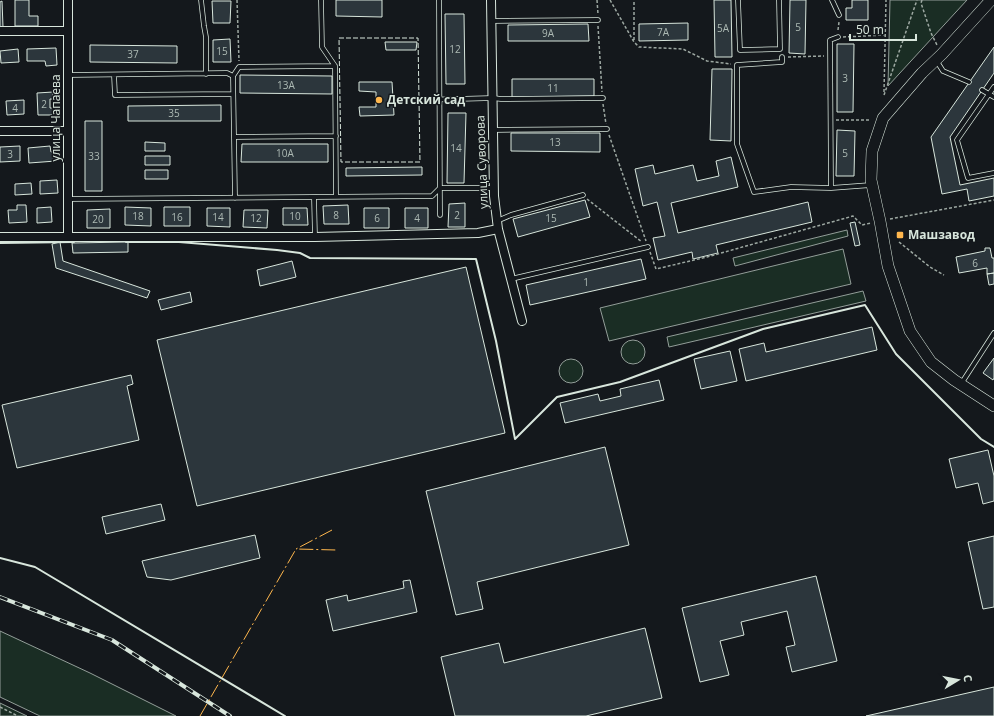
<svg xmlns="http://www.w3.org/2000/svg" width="994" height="716" font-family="'Open Sans',sans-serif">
<rect width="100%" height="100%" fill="#14181c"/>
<path fill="#1a2d24" stroke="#939e99" d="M890,0H967L888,86Z
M847,230L848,236L735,266L733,258Z
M843,249L851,284L609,341L600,308Z
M863,291L866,301L669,347L667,337Z
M621 352a12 12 0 1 1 24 0a12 12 0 1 1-24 0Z
M559 371a12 12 0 1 1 24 0a12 12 0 1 1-24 0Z
M0,631L90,673L176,716H40L0,697Z
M0,703L27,716H0Z"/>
<path fill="#2c363c" stroke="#d8e6dc" d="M15,0H29V16H38V26H15Z
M336,0H382V17L336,16Z
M714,0H731L732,57H715Z
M790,0H806L805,54L789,53Z
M852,0H868V20H846V8H852Z
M2,1L3,27H0V2Z
M212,1H231L230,23H213Z
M445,14H464L465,84H446Z
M688,23V40L639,41V24Z
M588,24L589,41H508V25Z
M230,39L231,62H213V40Z
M385,42H417L416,50H386Z
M837,44H854L853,112H837Z
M90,45L177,46V63L90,62Z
M994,47V73L950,137L960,185L994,178V196L969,201L967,189L942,194L931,137Z
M56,48L57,65L46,66L45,61H27V49Z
M18,49L19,62L1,63L0,51Z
M712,69H732L731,141L710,140Z
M240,75L332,76V94L240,93Z
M512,79H594V96L512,97Z
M359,82H392L394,115L360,116L359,107H376V92L359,91Z
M53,92V99H50V108H56V115H38L37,93Z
M24,100V114L7,115L6,101Z
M221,105V121H128V106Z
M448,113H466L464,183H447Z
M85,121H102V191H85Z
M837,130L855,131L854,176H836Z
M511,133H600V152L511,151Z
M145,142L165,143V151H145Z
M242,144H328V162H241Z
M20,146V161L0,162V147Z
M50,146L51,152H55L56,161L29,163L28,148Z
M145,156H170V165H145Z
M731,157L738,187L671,203L678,233L808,202L812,222L716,245L718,253L693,259L692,252L658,260L653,238L665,236L657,202L643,206L635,169L653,165L655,174L693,165L697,181L719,176L716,161Z
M422,167V175L346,176V168Z
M145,170H168V179H145Z
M57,180L58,193L40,194V181Z
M31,183L32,194L15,195V184Z
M585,200L590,217L518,237L513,219Z
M465,203V227H448L449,204Z
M17,205H26L27,222L9,223L8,210H17Z
M348,205L349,224H324L323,206Z
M51,207L52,222L37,223V208Z
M125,207L151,208V226L125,225Z
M164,207H190V226H164Z
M207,208H230V227L207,226Z
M283,208H307L308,225H283Z
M364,208H389V228H364Z
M405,208H428V228H405Z
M110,209V228H87V210Z
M244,210H268L267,228L243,227Z
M855,222L860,245L855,246L850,223Z
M60,242L63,261L150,291L147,298L56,268L52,244Z
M128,242V252L73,253L72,243Z
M985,248H990L992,258H994V273L987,274V268L959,273L956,257L985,251Z
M641,259L646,279L530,305L526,285Z
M292,261L296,277L260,286L257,270Z
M466,267L505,433L197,506L157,340Z
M994,273V284L989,285L987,274Z
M190,292L192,302L161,310L158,300Z
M872,327L877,350L746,381L739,349L764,343L766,352Z
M730,351L737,381L701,389L694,359Z
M994,358V378L993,380L983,373Z
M131,375L133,384L127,386L139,440L17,468L2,405Z
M659,380L664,400L565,423L560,403L598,394L600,401L621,396L620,389Z
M605,447L629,545L477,582L483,609L456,615L426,491Z
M988,450L994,476V501L983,504L978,483L956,488L949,459Z
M161,504L165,520L106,534L102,517Z
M255,535L260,558L171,580L147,577L142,561Z
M994,536V607L983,609L968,542Z
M816,576L837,661L792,672L786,647L795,645L787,611L741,622L744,635L720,641L729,675L700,682L682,608Z
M410,580L417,612L333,631L326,600L347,595L348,601L404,588L403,581Z
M645,628L662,698L586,716H455L441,657L499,643L504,663Z
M994,687V716H866Z"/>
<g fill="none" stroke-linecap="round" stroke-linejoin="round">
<g stroke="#d8e6dc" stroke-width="5.5">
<path id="lane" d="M201,0L204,26L206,37V74
M321,0L322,47L335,66L336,197
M439,0L440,215
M738,0L740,50L780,49L779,0
M832,0L839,15
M492,21L598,20
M838,37L830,40L831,188L871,185
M782,57V62L737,65V144L754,192L791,187L831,188
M936,60L943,71L969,82
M68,75L227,73L233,76
M114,75L115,95L233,94
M994,87L957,140L968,178L994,173
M982,90L994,97
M421,100L493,98L501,99L603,98
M493,130L607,129
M234,137L336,136
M314,197L315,237
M235,198L233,76L239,67L335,66
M69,199L432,196L440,188H494
M497,221L511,215L583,195
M511,279L648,247
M961,384L994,333"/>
</g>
<g stroke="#d8e6dc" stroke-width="10">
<path id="street" d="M68,0V237
M491,0L494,196L498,229L522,321
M0,31H68
M0,131H68
M0,237H315L478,233L498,229"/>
</g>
<g stroke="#d8e6dc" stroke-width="12">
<path id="secondary" d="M991,0L942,54L922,73L883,118L872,151L871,180L880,221L888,266L910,331L931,362L954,380L994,406"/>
</g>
<path stroke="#9da8a2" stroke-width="1.5" stroke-dasharray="3 2" stroke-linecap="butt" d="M237,0L239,61
M597,0L598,14
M610,0L634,42L639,47L683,49L707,61L731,64
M922,0L921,3L931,33L937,45
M598,26L602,92
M838,30L839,22
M843,37L885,35
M634,40V0
M788,57L824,56
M884,92L886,0
M884,95L917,0
M603,104L606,124
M836,120H870
M609,135L646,241
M587,199L642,242
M890,219L994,200
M899,242L930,267L944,275
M650,252L656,269L707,257L853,216L862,225L871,223
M0,707L18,716"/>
<use href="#lane" stroke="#14181c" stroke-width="4"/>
<use href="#street" stroke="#14181c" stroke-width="8"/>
<use href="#secondary" stroke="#14181c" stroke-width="11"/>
<g stroke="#d8e6dc" stroke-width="4">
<path id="rail" d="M0,597L112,640L230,716"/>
</g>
<use href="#rail" stroke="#14181c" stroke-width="2.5" stroke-dasharray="8" stroke-linecap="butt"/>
<path stroke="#d8e6dc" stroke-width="1" stroke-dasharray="5 2" stroke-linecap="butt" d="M339,38H418L420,162H341Z"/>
<path stroke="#d8e6dc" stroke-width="2" d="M126,242H179L277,250L300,253L310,258L476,259L496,341L515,439L557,397L620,382L763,329L865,305L896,354L981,439L994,447
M0,243L74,242
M0,558L35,567L285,716"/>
<path stroke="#ffb74d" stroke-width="1" stroke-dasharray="14 3 2 3" stroke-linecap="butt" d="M332,530L296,549L336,550
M200,716L296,549"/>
</g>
<g fill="#ffb74d" stroke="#14181c" stroke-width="1.5">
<circle cx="379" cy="100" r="4"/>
<rect x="896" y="231" width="8" height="8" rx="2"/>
</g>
<g text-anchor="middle" stroke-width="3" stroke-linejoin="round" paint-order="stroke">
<g font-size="10" fill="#adbab4">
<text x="798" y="31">5</text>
<text x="723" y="32">5А</text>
<text x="663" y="36">7А</text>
<text x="548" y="37">9А</text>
<text x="455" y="53">12</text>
<text x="222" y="55">15</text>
<text x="133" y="58">37</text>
<text x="845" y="82">3</text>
<text x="286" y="89">13А</text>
<text x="553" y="92">11</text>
<text x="44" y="108">2</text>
<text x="15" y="112">4</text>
<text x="174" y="117">35</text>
<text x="555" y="146">13</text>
<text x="456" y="152">14</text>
<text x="285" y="157">10А</text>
<text x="845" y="157">5</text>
<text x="10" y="158">3</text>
<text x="94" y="160">33</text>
<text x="336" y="219">8</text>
<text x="457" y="219">2</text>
<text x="138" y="220">18</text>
<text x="295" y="220">10</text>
<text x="177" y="221">16</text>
<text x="218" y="221">14</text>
<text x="256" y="222">12</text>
<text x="377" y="222">6</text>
<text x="417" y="222">4</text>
<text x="551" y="222">15</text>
<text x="98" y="223">20</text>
<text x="975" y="267">6</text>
<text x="586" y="286">1</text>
</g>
<g font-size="12" font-weight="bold" fill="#d8e6dc" stroke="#14181c" text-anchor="start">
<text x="387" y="104">Детский сад</text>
<text x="908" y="239">Машзавод</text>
</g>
<g font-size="12" fill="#d8e6dc" stroke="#14181c">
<text transform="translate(56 118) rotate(-90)" y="4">улица Чапаева</text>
<text transform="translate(482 162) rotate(-92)" y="4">улица Суворова</text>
</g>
</g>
<g transform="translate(958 680) rotate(80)" stroke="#14181c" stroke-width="3" paint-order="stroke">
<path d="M0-3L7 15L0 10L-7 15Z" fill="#d8e6dc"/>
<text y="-6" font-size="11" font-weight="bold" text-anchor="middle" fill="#d8e6dc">С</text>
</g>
<path d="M850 34v6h66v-6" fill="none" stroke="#d8e6dc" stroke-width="2"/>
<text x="856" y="34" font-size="12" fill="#d8e6dc" stroke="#14181c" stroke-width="3" paint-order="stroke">50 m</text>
</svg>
